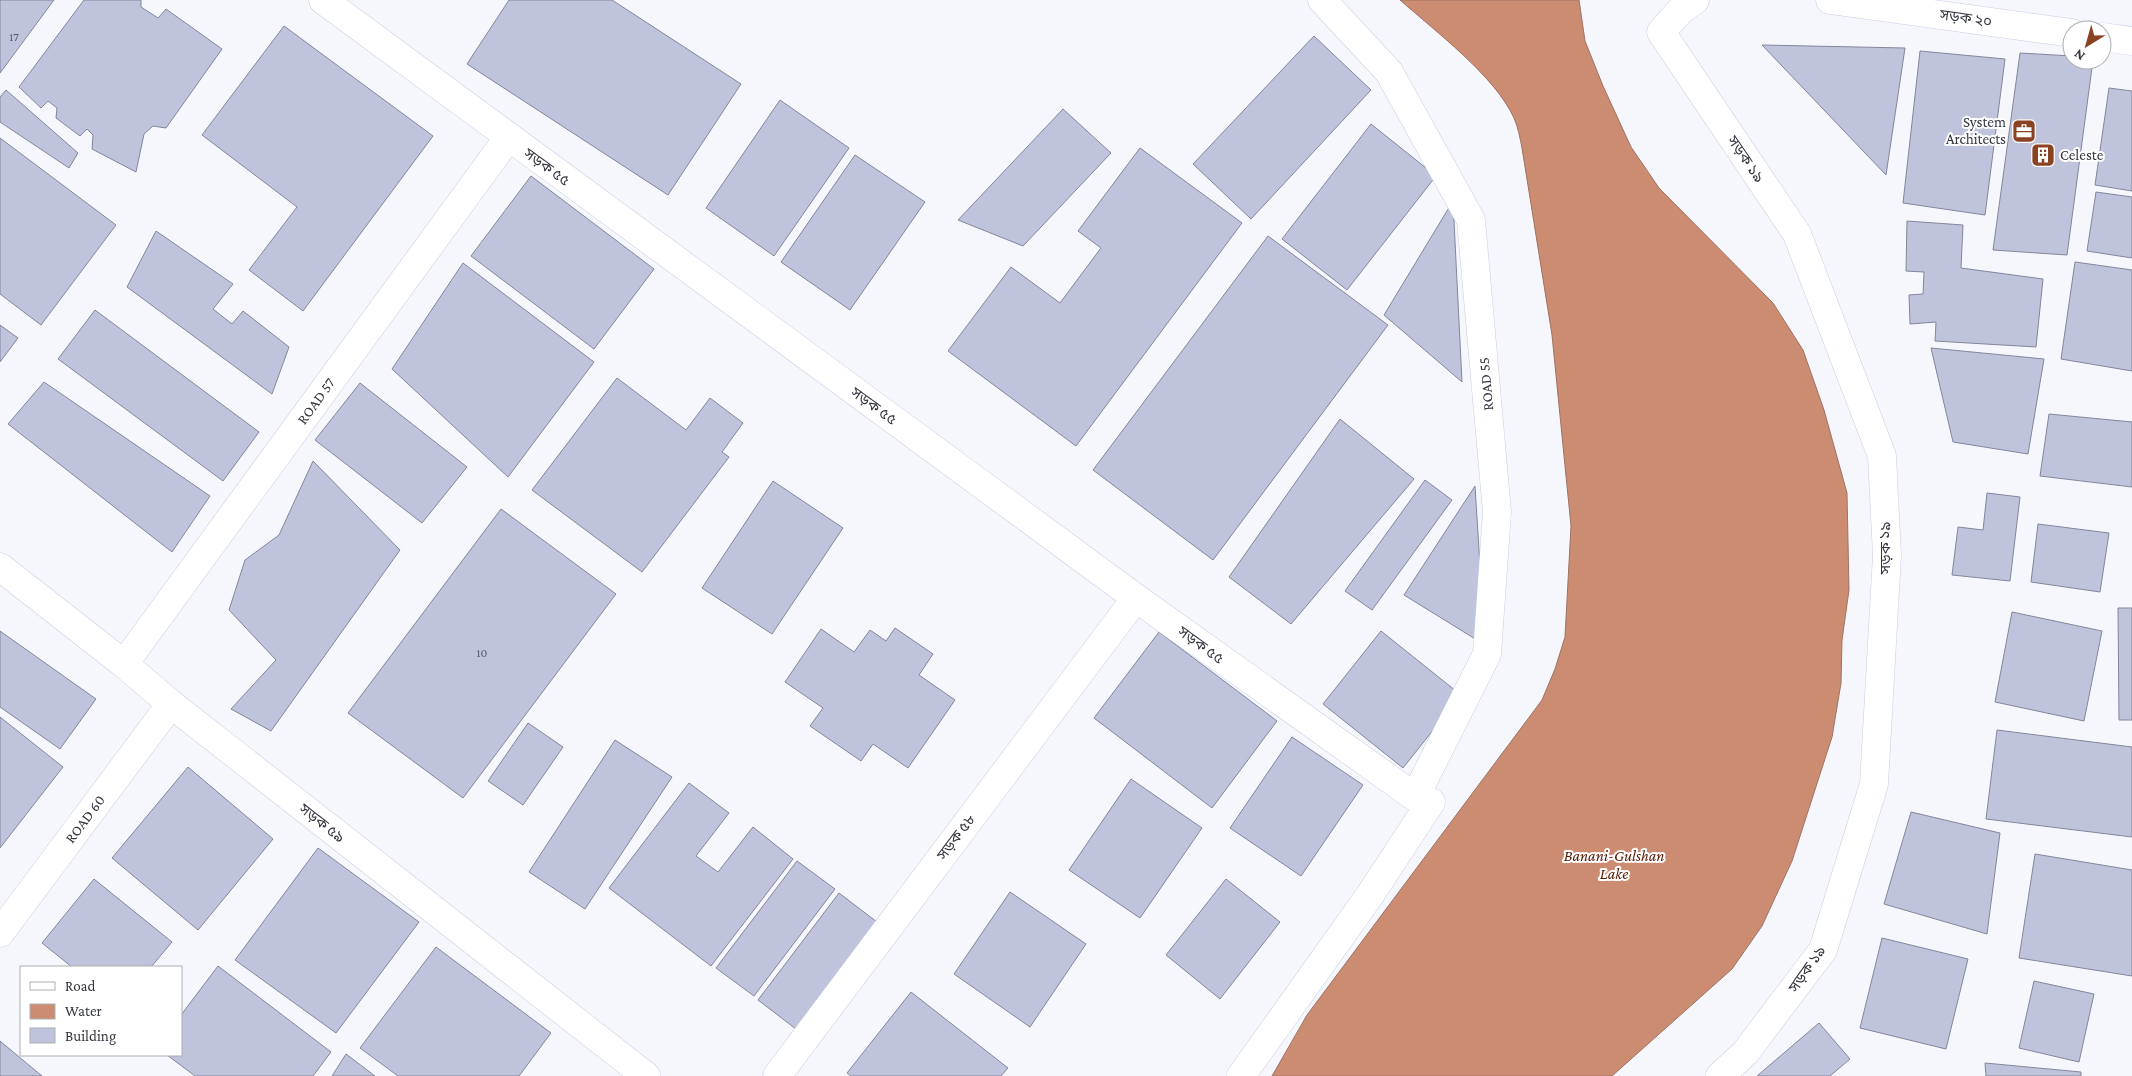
<svg xmlns="http://www.w3.org/2000/svg" width="2132" height="1076" font-family="'Crimson Pro','Noto Sans Bengali',serif">
<rect width="100%" height="100%" fill="#f6f7fc"/>
<path fill="#cc8c72" stroke="#9e7263" d="M1400,0H1579L1585,41L1603,86L1631,147L1659,188L1773,303L1803,350L1824,410L1847,493L1849,590L1842,640L1841,683L1832,737L1792,861L1762,926L1732,969L1612,1076H1272L1307,1015L1542,700L1555,669L1565,637L1571,526L1552,335L1522,148C1520,138 1518,127 1514,118C1495,76 1435,31 1400,0Z"/>
<path fill="#bfc3db" stroke="#83869d" d="M0,0H54L0,73Z
M84,0H141V7L158,18L166,9L222,49L166,128L153,126L144,134L136,172L92,149L93,135L87,129L80,136L56,118L57,108L48,101L41,108L19,87Z
M509,0H612L741,84L668,195L467,64Z
M284,26L433,136L303,311L249,270L297,207L202,135Z
M1314,36L1371,90L1251,219L1193,164Z
M1762,45L1905,48L1886,175Z
M1920,51L2005,59L1985,215L1903,203Z
M2020,53L2072,56V60H2093L2067,255L1993,250Z
M2109,88L2132,91V191L2095,185Z
M6,90L78,153L69,168L0,122V97Z
M780,100L849,148L774,256L706,208Z
M1063,109L1111,153L1023,246L958,220Z
M1371,124L1436,176L1347,290L1282,239Z
M0,138L116,225L41,325L0,294Z
M1140,148L1242,223L1076,446L948,351L1011,267L1060,303L1101,248L1078,231Z
M855,155L925,202L850,310L781,262Z
M531,176L654,269L594,349L471,256Z
M2096,192L2132,197V258L2087,251Z
M1453,201L1462,382L1384,315Z
M1907,221L1963,225L1961,268L2043,279L2036,347L1935,341L1936,322L1910,324L1909,295L1923,294L1924,272L1906,271Z
M156,231L233,284L213,309L232,324L243,311L289,347L272,394L127,287Z
M1268,236L1388,325L1213,560L1093,470Z
M2075,262L2132,270V371L2061,359Z
M463,263L594,362L508,477L392,369Z
M95,310L259,432L223,481L58,359Z
M0,325L18,338L0,362Z
M1931,348L2044,359L2028,454L1953,442Z
M617,378L686,430L710,398L743,423L722,452L729,457L642,572L532,490Z
M44,382L210,496L172,552L8,424Z
M360,383L467,467L422,523L315,440Z
M2049,414L2132,422V487L2040,476Z
M1340,419L1414,479L1291,624L1229,577Z
M313,461L400,550L271,731L231,709L276,660L229,610L245,560L279,535Z
M1425,480L1452,500L1372,610L1345,591Z
M773,481L843,528L772,634L702,588Z
M1475,486L1485,645L1404,595Z
M1987,493L2020,497L2010,581L1952,575L1958,527L1983,530Z
M501,509L616,594L463,798L348,713Z
M2038,524L2109,533L2100,592L2031,582Z
M2118,608H2132V720H2119Z
M2012,612L2102,631L2084,721L1995,702Z
M895,628L933,654L919,675L955,700L908,768L873,744L861,761L810,726L823,708L785,682L821,629L854,652L870,630L886,641Z
M0,631L96,699L60,749L0,707Z
M1381,631L1461,695L1403,768L1323,704Z
M1159,632L1277,721L1212,808L1094,718Z
M0,717L63,767L0,848Z
M528,723L563,747L523,805L488,781Z
M1997,730L2132,747V837L1986,819Z
M1292,737L1363,785L1301,876L1230,828Z
M615,740L672,777L585,909L529,872Z
M188,767L273,839L198,930L112,858Z
M1131,779L1202,828L1140,918L1069,870Z
M689,783L729,813L696,856L718,872L753,827L793,859L711,966L609,888Z
M1911,812L2000,833L1987,934L1884,904Z
M318,848L419,922L336,1033L235,960Z
M2035,854L2132,870V976L2019,958Z
M797,861L835,889L754,996L716,968Z
M94,879L172,942L151,967H72L42,943Z
M1226,879L1280,922L1220,999L1166,955Z
M1010,892L1086,944L1030,1027L954,974Z
M839,893L877,922L796,1029L758,1000Z
M1882,938L1968,959L1946,1049L1860,1028Z
M436,947L551,1033L519,1076H398L360,1048Z
M218,966L331,1052L313,1076H195L167,1055H181V1015Z
M2034,981L2094,994L2079,1062L2019,1048Z
M911,992L1008,1068L1001,1076H851L847,1073Z
M1819,1023L1850,1059L1830,1076H1757Z
M0,1041L42,1076H0Z
M346,1054L375,1076H332Z
M1985,1063L2081,1072V1076H1986Z"/>
<g fill="none" stroke-linecap="round" stroke-linejoin="round">
<g stroke="#c9cde5" stroke-width="29">
<path id="minor" d="M323,0L1136,598L1415,797L1431,802L1370,895L1241,1076
M1322,0L1389,72L1471,220L1497,512L1487,654L1415,797
M1695,0L1681,10L1661,32L1797,234L1882,456L1887,555L1874,784L1823,950L1745,1053L1720,1076
M1830,0L2072,33
M2102,37L2132,41
M0,567L124,664L171,704L646,1076
M124,664L508,138
M0,933L171,704
M777,1076L1136,598"/>
</g>
<use href="#minor" stroke="#fff" stroke-width="28"/>
</g>
<defs>
<g id="office-square" transform="scale(1.25)"><rect x="-9" y="-9" width="18" height="18" rx="4" fill="#8a4322" stroke="#fff"/><path d="M-6-3h4V-5.5h4V-3h4V5H-6ZM-1-4.5V-3h2v-1.5ZM-6 0V1H6V0Z" fill="#fff"/></g>
<g id="building-square" transform="scale(1.25)"><rect x="-9" y="-9" width="18" height="18" rx="4" fill="#8a4322" stroke="#fff"/><path d="M-4-6H4V6H1V3H-1V6H-4ZM-2.5-4.3h1.7v1.8h-1.7ZM.8-4.3h1.7v1.8H.8ZM-2.5-1h1.7V.8h-1.7ZM.8-1h1.7V.8H.8Z" fill="#fff"/></g>
</defs>
<g fill-rule="evenodd">
<use href="#office-square" x="2024" y="131"/>
<use href="#building-square" x="2043" y="155"/>
</g>
<g text-anchor="middle" stroke-width="4" stroke-linejoin="round" paint-order="stroke">
<g font-size="12" fill="#575967">
<text x="14" y="41">17</text>
<text x="482" y="657">10</text>
</g>
<g font-size="15" fill="#343640" stroke="#fff">
<text transform="translate(1966 18) rotate(8)" y="5">সড়ক ২০</text>
<text transform="translate(1746 159) rotate(56)" y="5">সড়ক ১৯</text>
<text transform="translate(547 167) rotate(36)" y="5">সড়ক ৫৫</text>
<text transform="translate(1486 384) rotate(-95)" y="5">ROAD 55</text>
<text transform="translate(316 401) rotate(-54)" y="5">ROAD 57</text>
<text transform="translate(874 406) rotate(36)" y="5">সড়ক ৫৫</text>
<text transform="translate(1885 548) rotate(-90)" y="5">সড়ক ১৯</text>
<text transform="translate(1201 645) rotate(36)" y="5">সড়ক ৫৫</text>
<text transform="translate(85 819) rotate(-53)" y="5">ROAD 60</text>
<text transform="translate(322 823) rotate(38)" y="5">সড়ক ৫৯</text>
<text transform="translate(956 837) rotate(-53)" y="5">সড়ক ৫৮</text>
<text transform="translate(1807 969) rotate(-55)" y="5">সড়ক ১৯</text>
</g>
<g font-size="15" fill="#343640" stroke="#fff" text-anchor="end">
<text x="2006" y="127">System<tspan x="2006" dy="17">Architects</tspan></text>
<text x="2060" y="160" text-anchor="start">Celeste</text>
</g>
<g font-size="16" font-style="italic" fill="#551b00" stroke="#fff">
<text x="1614" y="861">Banani-Gulshan<tspan x="1614" dy="18">Lake</tspan></text>
</g>
</g>
<rect x="20" y="966" width="162" height="90" fill="#ffffff" stroke="#aeafb3"/>
<rect x="30" y="982" width="25" height="8" fill="#ffffff" stroke="#aeafb3"/>
<text x="65" y="991" font-size="15" fill="#343640">Road</text>
<rect x="30" y="1004" width="25" height="15" fill="#cc8c72" stroke="#aeafb3"/>
<text x="65" y="1016" font-size="15" fill="#343640">Water</text>
<rect x="30" y="1028" width="25" height="15" fill="#bfc3db" stroke="#aeafb3"/>
<text x="65" y="1041" font-size="15" fill="#343640">Building</text>
<g transform="translate(2087 45) rotate(217)"><circle r="24" fill="#ffffff" stroke="#aeafb3"/>
<path d="M0-4L9 19L0 12L-9 19Z" fill="#8a4322"/>
<text y="-8" font-size="14" font-weight="bold" text-anchor="middle" fill="#343640">N</text>
</g>
</svg>
